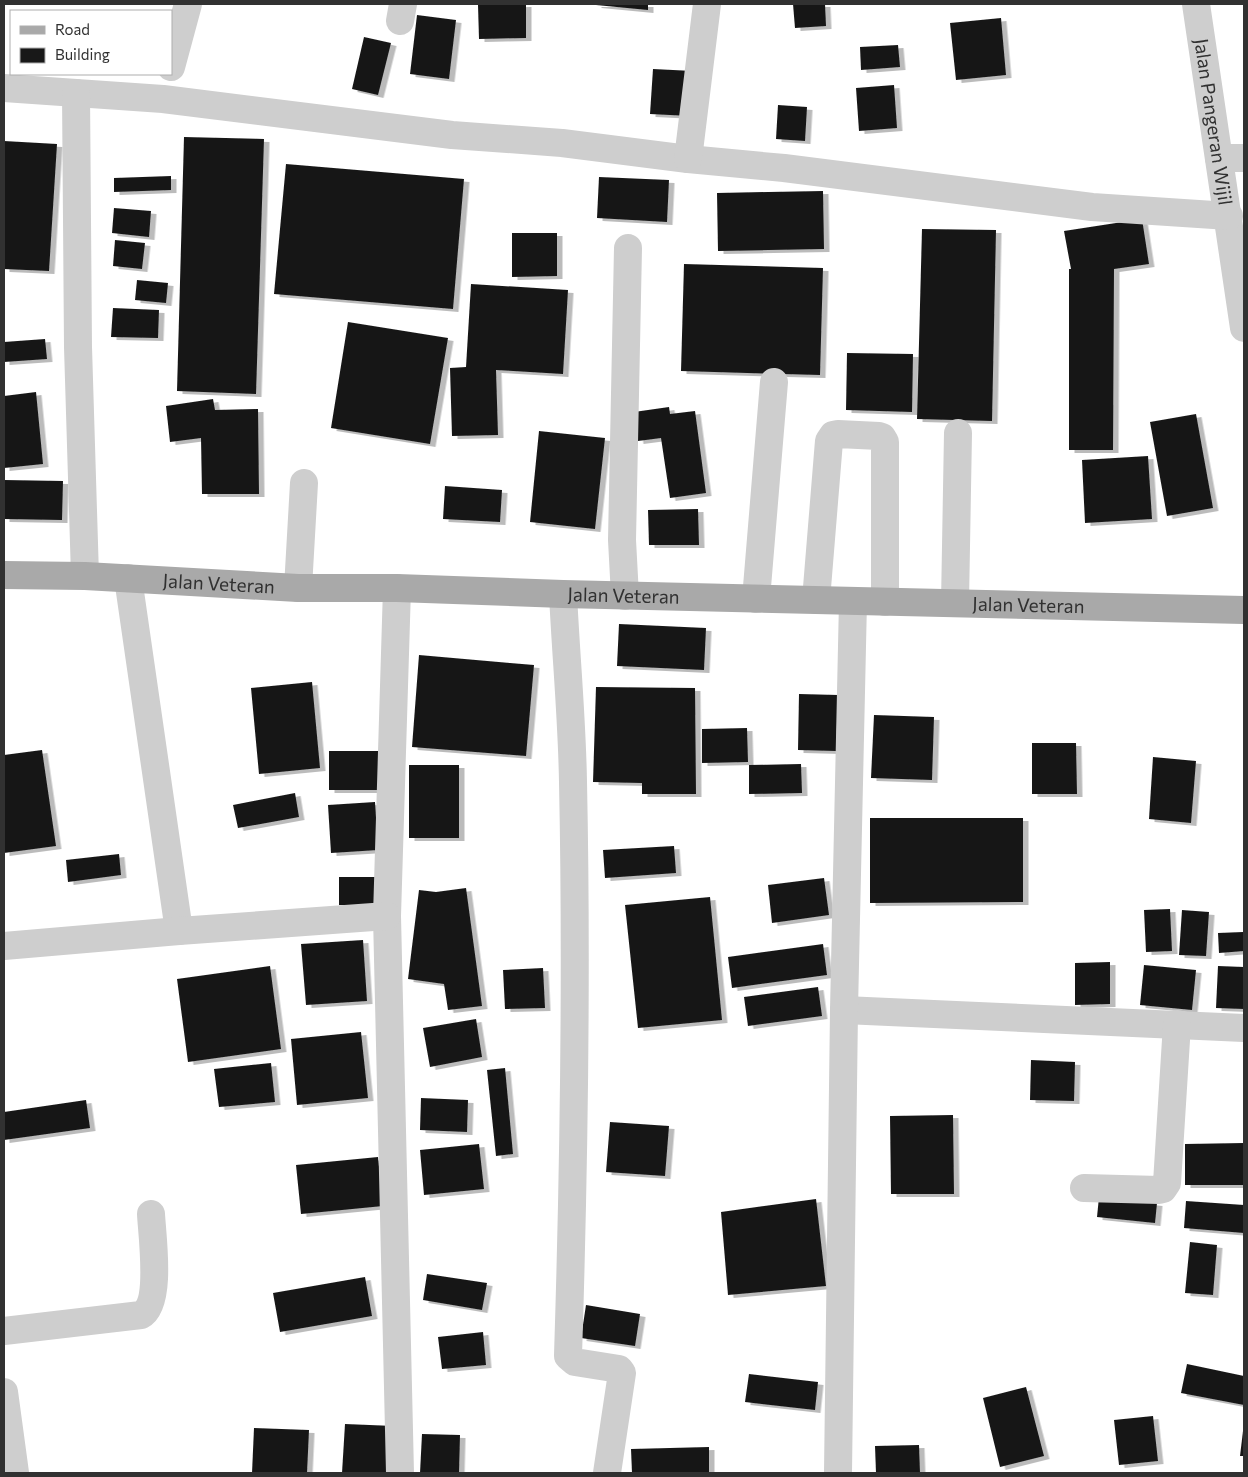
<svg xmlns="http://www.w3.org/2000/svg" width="1248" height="1477" font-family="Commissioner,sans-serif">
<defs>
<filter id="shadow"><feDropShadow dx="5.5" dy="3" stdDeviation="0" flood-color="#0004"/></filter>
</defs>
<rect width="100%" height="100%" fill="#fff"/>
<path fill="#181818" filter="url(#shadow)" d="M526,4V38L479,39L478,5Z
M596,4H648V10L596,5Z
M793,4H825L826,26L795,28Z
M417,15L456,20L449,79L410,74Z
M1001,18L1006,75L956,80L950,23Z
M364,37L391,43L378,95L352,89Z
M898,45L900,67L861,70L860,47Z
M653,69L693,71L690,116L650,114Z
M894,85L897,128L859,131L856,88Z
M778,105L807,107L805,141L776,139Z
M184,137L264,139L256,394L177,391Z
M4,141L57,144L49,271L4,269Z
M286,164L464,179L453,309L274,294Z
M171,176V190L114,192V178Z
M599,177L669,180L667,222L597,218Z
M823,191L824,249L718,251L717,193Z
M114,208L151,211L149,237L112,233Z
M1142,219L1149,264L1114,269L1113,450H1069V269H1071L1064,231Z
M922,229L996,230L992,421L917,419Z
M512,233H557V276L512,277Z
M115,240L145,243L142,269L113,266Z
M684,264L823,268L820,375L681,371Z
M137,280L168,283L166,303L135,300Z
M471,284L568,290L563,374L496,370L498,435L452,436L450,368L466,367Z
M113,308L159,310L158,338L111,337Z
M348,322L448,338L430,444L331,428Z
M45,339L47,359L4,362V342Z
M847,353L913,354L912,412L846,410Z
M36,392L43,464L4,468V396Z
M213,399L215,410L258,409L259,494H202L201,438L170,442L166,406Z
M669,407L670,414L695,411L706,493L670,498L661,438L638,441L634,412Z
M1196,414L1213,508L1167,516L1150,422Z
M539,431L605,438L595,529L530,522Z
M1148,456L1152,519L1085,523L1082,460Z
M4,480L63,481L62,520L4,519Z
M445,486L502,490L500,522L443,519Z
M698,509L699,545H649L648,510Z
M619,624L706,628L704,670L617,666Z
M419,655L534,665L526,756L412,747Z
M312,682L320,768L259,774L251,688Z
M596,687L695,688L696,794H642V783L593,782Z
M799,694L838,695L836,751L798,750Z
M874,715L934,717L932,780L871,778Z
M747,728L748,762L702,763V729Z
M1032,743H1076L1077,794H1032Z
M42,750L56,846L4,853V755Z
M329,751H388V790H329Z
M1153,757L1196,761L1191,823L1149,819Z
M801,764L802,793L749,794V765Z
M409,765H459V838H409Z
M295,793L299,817L238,828L233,805Z
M375,802L378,850L331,853L328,805Z
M870,818H1023V902L870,903Z
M674,846L676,873L605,878L603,850Z
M119,854L121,875L68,882L66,860Z
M339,877H377L378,905H339Z
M824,878L829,915L772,923L768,885Z
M466,888L482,1006L448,1010L444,984L408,979L419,890L436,892Z
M710,897L722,1020L638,1028L625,905Z
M1170,909L1172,951L1146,952L1144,910Z
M1182,910L1209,912L1206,956L1179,955Z
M1243,932L1244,951L1219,953L1218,933Z
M363,940L367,1001L306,1005L301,944Z
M823,944L827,975L732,988L728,957Z
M1110,962V1004L1075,1005V963Z
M1144,965L1196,970L1192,1010L1140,1005Z
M270,966L281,1049L188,1062L177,979Z
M1218,966L1244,967V1009L1216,1008Z
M543,968L545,1008L505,1009L503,970Z
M818,987L822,1016L748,1026L744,997Z
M476,1019L482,1057L430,1067L423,1028Z
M361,1032L368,1098L297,1105L291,1039Z
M1031,1060L1075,1062L1074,1101L1030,1100Z
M271,1063L275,1102L219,1107L214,1069Z
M505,1068L513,1154L496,1156L487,1070Z
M421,1098L468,1100L467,1132L420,1130Z
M86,1100L90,1128L4,1140V1112Z
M953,1115L954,1194H891L890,1116Z
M610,1122L669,1126L665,1176L606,1172Z
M1244,1143V1185H1185V1144Z
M479,1144L484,1189L424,1195L420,1150Z
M378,1157L383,1206L301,1214L296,1165Z
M1099,1197L1157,1203L1155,1223L1097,1217Z
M816,1199L826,1286L728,1295L721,1212Z
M1186,1201L1244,1205V1233L1184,1228Z
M1190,1242L1217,1245L1213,1295L1185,1293Z
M427,1274L487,1283L482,1310L423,1300Z
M365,1277L372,1316L280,1332L273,1293Z
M586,1305L640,1314L635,1346L581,1338Z
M483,1332L486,1365L442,1369L438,1337Z
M1187,1364L1244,1376V1405L1181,1393Z
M749,1374L818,1382L815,1410L745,1402Z
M1026,1387L1044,1456L1000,1467L983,1398Z
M1153,1416L1158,1461L1119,1465L1114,1420Z
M345,1424L394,1426L392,1473H342Z
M254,1428L309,1430L307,1473H252Z
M1243,1431H1244V1456H1240Z
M422,1434L460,1435L459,1473H420Z
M919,1445L920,1473H876L875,1446Z
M709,1447V1473H632L631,1449Z"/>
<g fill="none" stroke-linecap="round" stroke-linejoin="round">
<g stroke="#cecece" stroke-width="28">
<path id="s1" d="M1196,4L1244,328"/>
<path d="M400,21L403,4"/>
<path d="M171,67L188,4"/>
<path d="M4,88L163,99L452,135L562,143L688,159L784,168L1092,207L1229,216"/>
<path d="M76,93L78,347L85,576"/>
<path d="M1219,158H1244"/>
<path d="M688,159L707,4"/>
<path d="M128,578L179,931"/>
<path d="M298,588L304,483"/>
<path d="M397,588L387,916L400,1473"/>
<path d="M563,594C566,657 572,719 573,782C577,973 574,1165 568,1356L575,1362L619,1369L622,1373L607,1473"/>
<path d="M625,596L622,540L628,248"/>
<path d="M756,599L774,382"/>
<path d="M816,600L829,441L833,435L838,434L879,436L882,437L885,442V602"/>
<path d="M955,603L958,433"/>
<path d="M4,946L179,931L387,916"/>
<path d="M844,1010L1244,1028"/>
<path d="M1084,1188L1159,1190L1163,1189L1167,1183L1177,1024"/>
<path d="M4,1331L141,1315C162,1304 152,1235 151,1214"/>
<path d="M4,1392L15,1473"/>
<path d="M838,1473L844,1010L853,601"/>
</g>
<path stroke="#a9a9a9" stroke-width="28" id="s2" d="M4,575L85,576L298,588H397L563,594L1244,610"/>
</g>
<g text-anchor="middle" stroke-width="5" stroke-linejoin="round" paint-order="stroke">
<g font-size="19" fill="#313131" stroke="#fff">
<text dy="7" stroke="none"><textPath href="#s1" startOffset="119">Jalan Pangeran Wijil</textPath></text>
<text dy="7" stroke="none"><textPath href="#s2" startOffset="215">Jalan Veteran</textPath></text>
<text dy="7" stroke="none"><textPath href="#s2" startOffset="620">Jalan Veteran</textPath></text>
<text dy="7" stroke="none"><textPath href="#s2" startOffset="1025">Jalan Veteran</textPath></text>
</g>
</g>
<rect width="1248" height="1477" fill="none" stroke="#313131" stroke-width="10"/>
<rect x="10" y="10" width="162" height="65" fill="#ffffff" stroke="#adadad"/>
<rect x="20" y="26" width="25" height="8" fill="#a9a9a9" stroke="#adadad"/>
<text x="55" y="35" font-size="15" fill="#313131">Road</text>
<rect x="20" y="48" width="25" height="15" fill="#181818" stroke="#adadad"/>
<text x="55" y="60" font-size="15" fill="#313131">Building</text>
</svg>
